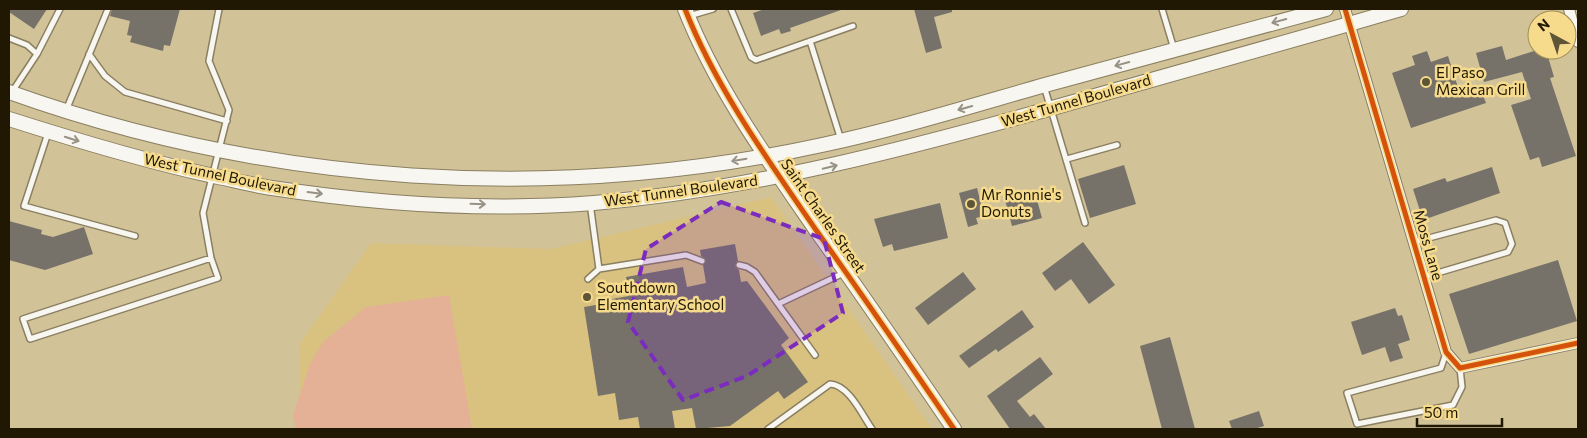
<svg xmlns="http://www.w3.org/2000/svg" width="1587" height="438" font-family="Commissioner,sans-serif">
<rect width="100%" height="100%" fill="#d1c298"/>
<path fill="#d9c17f" d="M771,197L932,429H300L299,345L371,243L551,249Z"/>
<path fill="#e4b196" d="M449,295L472,429H296L293,415L310,364L323,342L366,307Z"/>
<path fill="#76726a" d="M9,9H47L34,29L9,12Z
M112,9H180L170,46L164,45L163,51L130,42L132,36L127,35L130,21L110,16Z
M765,9H840L841,10L790,28L791,31L781,34L779,29L761,36L753,13Z
M914,9H952V12L934,17L942,48L926,53Z
M1502,46L1506,60L1537,50H1546L1554,77L1550,78L1576,156L1542,167L1539,157L1530,160L1511,105L1531,99L1522,72L1484,82L1476,53Z
M1427,51L1431,62L1448,56L1461,97L1481,90L1486,103L1411,128L1392,73L1415,65L1412,56Z
M1124,165L1136,204L1090,218L1078,179Z
M1492,167L1500,193L1423,220L1413,189L1445,178L1447,182Z
M977,188L984,216L976,218L978,224L968,227L959,193Z
M1035,193L1042,218L1012,226L1005,200Z
M940,203L948,238L894,251L892,244L883,247L874,219Z
M9,221L42,230L41,234L53,237L84,227L93,254L45,270L9,260Z
M1083,242L1115,285L1089,304L1071,279L1055,291L1042,273Z
M735,244L738,261L735,266L739,270L741,282L747,281L789,338L781,345L808,382L784,399L778,391L730,426L696,429L692,408L672,411L675,429H640L638,417L619,420L615,393L598,396L584,307L613,302L612,299L629,296L626,277L683,267L687,287L706,283L703,265L706,260L701,256L700,250Z
M1558,260L1577,321L1469,354L1449,294Z
M963,272L976,289L928,325L915,308Z
M1395,308L1398,316L1402,315L1410,340L1398,344L1403,358L1390,362L1385,347L1362,355L1351,322Z
M1022,310L1034,327L998,352L996,349L969,368L959,356Z
M1170,337L1195,429H1162L1140,346Z
M1040,357L1053,374L1017,401L1030,417L1034,414L1046,429H1010L987,396Z
M1259,411L1264,426L1254,429H1232L1229,421Z"/>
<g fill="none" stroke-linecap="round" stroke-linejoin="round">
<g stroke="#8a7f61" stroke-width="8">
<path id="lane" d="M731,9L751,57L756,60L853,26
M1162,9L1174,49
M689,16L713,9
M9,38L27,45L37,54
M810,41L841,140
M89,54L105,76L125,92L227,121
M1044,86L1085,223
M12,92L37,54L60,9
M67,108L108,9
M48,133L24,206L135,236
M1067,159L1117,145
M590,203L599,269L686,255L702,261
M1414,242L1496,220L1505,223L1512,244L1508,252L1424,277
M211,258L23,319L30,339L218,278L211,258L203,213L229,110L209,61L219,9
M739,265L747,267L755,272L815,355
M588,279L599,269
M778,304L846,272
M1446,353L1441,368L1347,393L1357,424L1453,405L1462,387L1460,368
M768,429L830,384C849,385 862,415 872,429"/>
</g>
<g stroke="#8a7f61" stroke-width="12">
<path id="street" d="M1345,9L1446,352L1460,368L1578,343
M1569,9L1578,42"/>
</g>
<g stroke="#8a7f61" stroke-width="16">
<path id="secondary" d="M685,9C716,88 768,160 816,230C863,296 909,363 954,429
M9,92C269,185 552,204 822,145C897,129 971,106 1045,85C1138,59 1232,34 1326,9
M9,119C75,140 141,160 209,175C230,179 251,185 272,188C376,204 489,211 594,203C757,189 914,147 1070,103C1181,72 1291,41 1401,9"/>
</g>
<use href="#lane" stroke="#f8f6f0" stroke-width="5"/>
<use href="#street" stroke="#f8f6f0" stroke-width="10"/>
<use href="#secondary" stroke="#f8f6f0" stroke-width="14"/>
<g stroke="#f6db8d" stroke-width="8">
<path id="cycleway" d="M685,9C716,88 768,160 816,230C863,296 909,363 954,429
M1345,9L1446,352L1460,368L1578,343"/>
</g>
<use href="#cycleway" stroke="#d4520b" stroke-width="5"/>
</g>
<defs><path id="oneway-shaft" d="M-6 0H5M1.5-3L5.5 0L1.5 3" fill="none" stroke-width="1.6" stroke-linecap="round" stroke-linejoin="round" transform="scale(1.25)"/></defs>
<g stroke="#979285">
<use href="#oneway-shaft" transform="translate(1279 21) rotate(165)"/>
<use href="#oneway-shaft" transform="translate(1122 64) rotate(165)"/>
<use href="#oneway-shaft" transform="translate(965 108) rotate(164)"/>
<use href="#oneway-shaft" transform="translate(72 139) rotate(18)"/>
<use href="#oneway-shaft" transform="translate(739 160) rotate(170)"/>
<use href="#oneway-shaft" transform="translate(830 167) rotate(-13)"/>
<use href="#oneway-shaft" transform="translate(315 193) rotate(7)"/>
<use href="#oneway-shaft" transform="translate(478 204) rotate(2)"/>
</g>
<path fill="#7b2cbf" fill-opacity="0.2" stroke="#7b2cbf" stroke-width="4" stroke-dasharray="10 6" stroke-linejoin="round" d="M721,202L824,239L843,313L747,376L683,400L628,322L646,249Z"/>
<g fill="#5e5436" stroke="#f6db8d" stroke-width="2">
<circle cx="1426" cy="82" r="5"/>
<circle cx="971" cy="204" r="5"/>
<circle cx="587" cy="297" r="5"/>
</g>
<g text-anchor="middle" stroke-width="5" stroke-linejoin="round" paint-order="stroke">
<g font-size="15" fill="#201802" stroke="#f6db8d" text-anchor="start">
<text x="1436" y="78">El Paso<tspan x="1436" dy="17">Mexican Grill</tspan></text>
<text x="981" y="200">Mr Ronnie's<tspan x="981" dy="17">Donuts</tspan></text>
<text x="597" y="293">Southdown<tspan x="597" dy="17">Elementary School</tspan></text>
</g>
<g font-size="15" fill="#201802" stroke="#f6db8d">
<text transform="translate(1076 101) rotate(-16)" y="5">West Tunnel Boulevard</text>
<text transform="translate(220 175) rotate(12)" y="5">West Tunnel Boulevard</text>
<text transform="translate(681 191) rotate(-8)" y="5">West Tunnel Boulevard</text>
<text transform="translate(823 216) rotate(55)" y="5">Saint Charles Street</text>
<text transform="translate(1428 245) rotate(74)" y="5">Moss Lane</text>
</g>
</g>
<rect width="1587" height="438" fill="none" stroke="#201802" stroke-width="20"/>
<g transform="translate(1552 35) rotate(320)"><circle r="24" fill="#f6db8d" stroke="#a08d55"/>
<path d="M0-4L9 19L0 12L-9 19Z" fill="#5e5436"/>
<text y="-8" font-size="14" font-weight="bold" text-anchor="middle" fill="#201802">N</text>
</g>
<path d="M1417 418v8h85v-8" fill="none" stroke="#201802" stroke-width="2.5"/>
<text x="1424" y="418" font-size="15" fill="#201802" stroke="#f6db8d" stroke-width="4" paint-order="stroke">50 m</text>
</svg>
